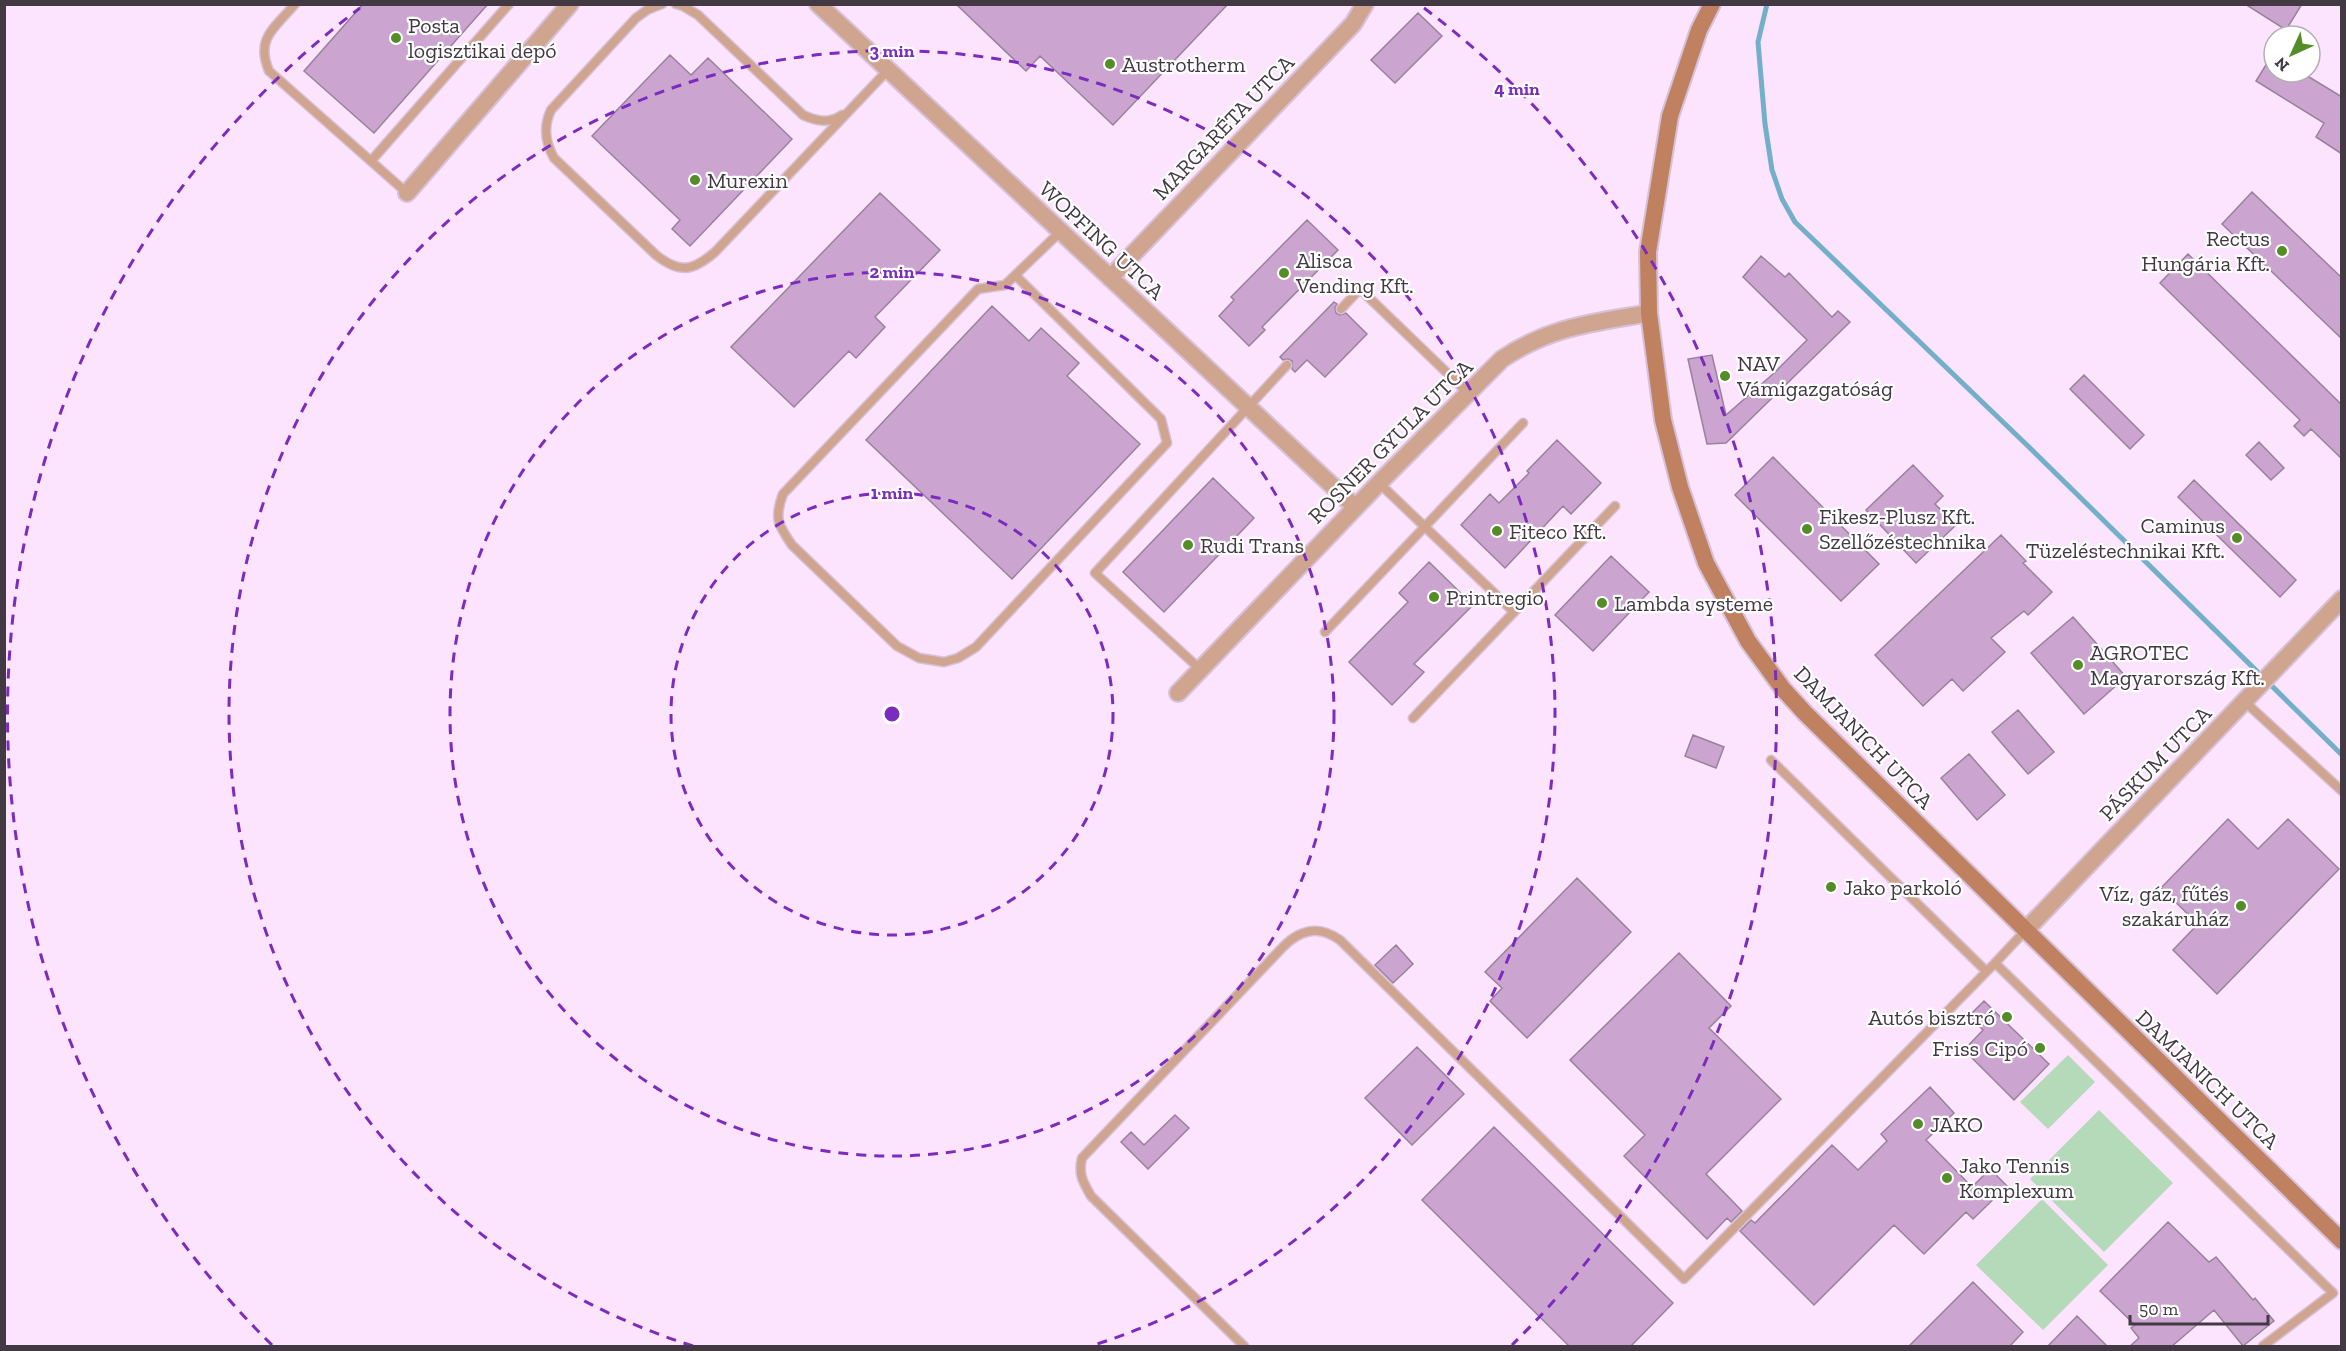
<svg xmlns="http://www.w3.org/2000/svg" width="2346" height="1351" font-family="'Zilla Slab',serif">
<rect width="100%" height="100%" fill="#fce3fe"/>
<path fill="#b4dab9" d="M2068,1055L2095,1082L2048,1129L2020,1102Z
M2099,1110L2173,1183L2104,1252L2030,1179Z
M2042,1199L2108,1265L2043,1330L1976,1265Z"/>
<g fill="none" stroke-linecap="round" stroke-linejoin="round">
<path stroke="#74afca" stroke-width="5" d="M1767,4L1758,42L1765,124L1772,170L1782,199L1795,222L2031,449L2342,755"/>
</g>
<path fill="#cba5cf" stroke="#98829b" stroke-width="1.5" d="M363,4H488L374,133L304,71Z
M956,4H1228L1113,125L1040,56L1026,71Z
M2245,4H2302L2286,30Z
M1418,13L1442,36L1395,83L1371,60Z
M2274,52V72H2301L2342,97V154L2316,137L2324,123L2256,81Z
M670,55L691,75L708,58L792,139L690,246L672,229L680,220L592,136Z
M2252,192L2342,278V339L2222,224Z
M880,193L940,250L875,317L885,327L856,358L849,351L794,407L731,347Z
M1307,220L1338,250L1262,327L1265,330L1249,346L1219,316L1234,300L1231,297Z
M2188,254L2342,405V459L2311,429L2304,436L2294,426L2300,420L2160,283Z
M1761,256L1785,277L1789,273L1832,317L1838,311L1850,322L1726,443L1707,444L1688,359L1712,355L1726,415L1773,374L1807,340L1743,277Z
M1334,302L1337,304L1335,308L1336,313L1340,315L1346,313L1367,334L1325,377L1307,360L1295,372L1292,369V361L1288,359L1283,360L1280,357Z
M992,306L1029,341L1041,328L1079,363L1067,376L1140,444L1012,579L866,440Z
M2084,375L2144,435L2130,449L2070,389Z
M1557,440L1601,483L1571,514L1563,506L1505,568L1461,525L1490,494L1499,503L1529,473L1527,471Z
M2259,442L2284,468L2271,480L2246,455Z
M1773,457L1879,564L1841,601L1735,495Z
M1913,465L1943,496L1935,504L1956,525L1916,563L1866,510Z
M1213,478L1254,518L1164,612L1123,572Z
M2194,480L2296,580L2280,597L2178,497Z
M2001,535L2026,561L2023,563L2052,592L2028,615L2024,611L1991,638L2005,652L1963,691L1952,679L1923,706L1875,655Z
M1611,556L1649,592L1593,651L1555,615Z
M1429,562L1473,605L1414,664L1424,672L1392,705L1349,662L1408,602L1399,593Z
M2073,617L2126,677L2084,714L2031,653Z
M2018,710L2054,752L2028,774L1992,732Z
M1693,735L1724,747L1716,768L1685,756Z
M1969,754L2005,795L1977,820L1941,778Z
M2228,819L2258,849L2288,819L2339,869L2217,994L2173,950L2198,924L2161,888Z
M1577,878L1631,932L1527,1038L1490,1001L1502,988L1485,972Z
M1396,945L1413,964L1393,983L1375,965Z
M1679,953L1731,1006L1709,1028L1781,1099L1706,1174L1742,1211L1731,1222L1727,1218L1707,1239L1624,1156L1645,1135L1570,1060Z
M1984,1001L2049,1064L2014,1100L1964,1050L1983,1030L1969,1016Z
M1417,1047L1464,1094L1412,1145L1365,1098Z
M1930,1087L1954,1113L1926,1140L1972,1187L1990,1169L2007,1186L1973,1219L1966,1212L1924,1254L1894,1225L1814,1305L1740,1231L1751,1220L1755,1223L1832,1145L1858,1170L1887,1141L1881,1134Z
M1175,1115L1189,1128L1148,1169L1121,1142L1131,1132L1144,1145Z
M1494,1127L1673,1303L1630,1347H1570L1422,1200Z
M2168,1222L2209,1262L2216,1257L2253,1300L2255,1298L2274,1321L2243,1346L2214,1310L2171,1347H2129L2139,1338L2131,1328L2135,1325L2100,1291Z
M1973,1282L2023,1332L2009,1347H1908Z
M2077,1316L2108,1347H2047Z"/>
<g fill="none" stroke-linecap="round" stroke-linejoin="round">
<g stroke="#d7c1d9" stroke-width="11">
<path id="service" d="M295,4C275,28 255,38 269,71L407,193
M662,4L647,10L636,18L551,110C543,127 545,142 554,158L656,255C680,274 693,271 715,252L888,70
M676,4L683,6L698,15L803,115C816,121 829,124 842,115
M371,161L509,4
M1015,275L1161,419L1167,443L976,647L958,658L944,662L919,658L897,646L792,545C778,525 774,518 783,494L978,289L1005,285L1060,232
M1341,309L1360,289L1468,393
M1379,483L1514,612
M1325,632L1523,423
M1201,670L1095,573L1287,365
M2245,702L2342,791
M1413,718L1615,506
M1771,760L1986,971
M2025,931L1995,963L2333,1293L2263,1346
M1244,1346L1091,1196C1083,1182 1078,1174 1082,1158L1282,948C1300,929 1318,925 1340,940L1684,1279L1995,963"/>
</g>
<g stroke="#d7c1d9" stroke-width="20">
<path id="minor" d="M818,4L1355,507
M407,193L570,4
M1110,278L1353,24L1365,4
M1178,693L1379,483L1502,359C1551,326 1593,323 1649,313
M2025,931L2342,599"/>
</g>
<g stroke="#d7c1d9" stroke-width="20">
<path id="secondary" d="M1712,4L1699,30L1670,116L1648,252L1649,313L1663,420L1680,487L1706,563L1748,641L1783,689L1805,713L2342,1241"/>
</g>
<use href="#service" stroke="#d0a58f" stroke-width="8"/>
<use href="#minor" stroke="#d0a58f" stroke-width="16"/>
<use href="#secondary" stroke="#c08161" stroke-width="16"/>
</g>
<g fill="none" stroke="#7b2cbf" stroke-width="3" stroke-dasharray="10 8">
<circle cx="892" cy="714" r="221"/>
<circle cx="892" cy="714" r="442"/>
<path d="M693 1346A663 663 0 1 1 1091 1346"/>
<path d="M272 1345A884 884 0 0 1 360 8M1424 8A884 884 0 0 1 1512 1345"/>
</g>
<g fill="#548c28" stroke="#fff" stroke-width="2">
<circle cx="396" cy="38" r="6"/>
<circle cx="1110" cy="64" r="6"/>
<circle cx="695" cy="180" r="6"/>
<circle cx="2282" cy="251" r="6"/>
<circle cx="1284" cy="273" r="6"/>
<circle cx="1725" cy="376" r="6"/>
<circle cx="1807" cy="529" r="6"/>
<circle cx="1497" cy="531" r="6"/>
<circle cx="2237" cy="538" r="6"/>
<circle cx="1188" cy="545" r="6"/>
<circle cx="1434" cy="597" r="6"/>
<circle cx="1602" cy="603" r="6"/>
<circle cx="2078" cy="665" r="6"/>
<circle cx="1831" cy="887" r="6"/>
<circle cx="2241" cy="906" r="6"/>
<circle cx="2007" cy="1017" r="6"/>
<circle cx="2040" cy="1048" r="6"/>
<circle cx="1918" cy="1124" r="6"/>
<circle cx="1947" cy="1178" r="6"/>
</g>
<g text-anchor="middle" stroke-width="4.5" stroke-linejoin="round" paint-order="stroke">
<g font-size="22" fill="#423943" stroke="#fff" text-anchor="start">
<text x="408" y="33">Posta<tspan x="408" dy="25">logisztikai depó</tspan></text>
<text x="1122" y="72">Austrotherm</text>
<text x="707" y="188">Murexin</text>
<text x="2270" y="246" text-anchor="end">Rectus<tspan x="2270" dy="25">Hungária Kft.</tspan></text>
<text x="1296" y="268">Alisca<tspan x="1296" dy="25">Vending Kft.</tspan></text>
<text x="1737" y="371">NAV<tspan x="1737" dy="25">Vámigazgatóság</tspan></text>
<text x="1819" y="524">Fikesz-Plusz Kft.<tspan x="1819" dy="25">Szellőzéstechnika</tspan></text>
<text x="2225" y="533" text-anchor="end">Caminus<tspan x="2225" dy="25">Tüzeléstechnikai Kft.</tspan></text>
<text x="1509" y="539">Fiteco Kft.</text>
<text x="1200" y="553">Rudi Trans</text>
<text x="1446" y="605">Printregio</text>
<text x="1614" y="611">Lambda systeme</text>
<text x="2090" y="660">AGROTEC<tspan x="2090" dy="25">Magyarország Kft.</tspan></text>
<text x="1843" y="895">Jako parkoló</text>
<text x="2229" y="901" text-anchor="end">Víz, gáz, fűtés<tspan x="2229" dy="25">szakáruház</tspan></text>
<text x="1995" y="1025" text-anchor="end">Autós bisztró</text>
<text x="2028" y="1056" text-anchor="end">Friss Cipó</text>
<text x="1930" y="1132">JAKO</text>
<text x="1959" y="1173">Jako Tennis<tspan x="1959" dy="25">Komplexum</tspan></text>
</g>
<g font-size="22" fill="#423943" stroke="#fff">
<text transform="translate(1223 127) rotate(-46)" y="8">MARGARÉTA UTCA</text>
<text transform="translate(1102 240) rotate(43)" y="8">WOPFING UTCA</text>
<text transform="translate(1390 441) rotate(-45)" y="8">ROSNER GYULA UTCA</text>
<text transform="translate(1864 737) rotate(46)" y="8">DAMJANICH UTCA</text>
<text transform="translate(2155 763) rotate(-46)" y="8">PÁSKUM UTCA</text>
<text transform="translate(2208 1079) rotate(44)" y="8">DAMJANICH UTCA</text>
</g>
</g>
<circle cx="892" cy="714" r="9" fill="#7b2cbf" stroke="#fff" stroke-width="3"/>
<g font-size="18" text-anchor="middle" font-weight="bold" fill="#7b2cbf" stroke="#fff" stroke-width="4.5" stroke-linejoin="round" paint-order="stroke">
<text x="892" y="57">3 min</text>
<text x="1517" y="95">4 min</text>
<text x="892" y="278">2 min</text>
<text x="892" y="499">1 min</text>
</g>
<rect width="2346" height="1351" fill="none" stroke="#423943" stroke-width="12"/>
<g transform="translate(2292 54) rotate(225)"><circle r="28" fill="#ffffff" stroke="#b3b0b4" stroke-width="1.5"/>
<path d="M0-4.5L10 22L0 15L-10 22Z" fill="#548c28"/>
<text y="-9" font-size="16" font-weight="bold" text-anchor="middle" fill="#423943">N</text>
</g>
<path d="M2130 1315v9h138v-9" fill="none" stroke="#423943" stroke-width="3"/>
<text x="2139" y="1315" font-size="18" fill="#423943" stroke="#ffffff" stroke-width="4.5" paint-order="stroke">50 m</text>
</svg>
